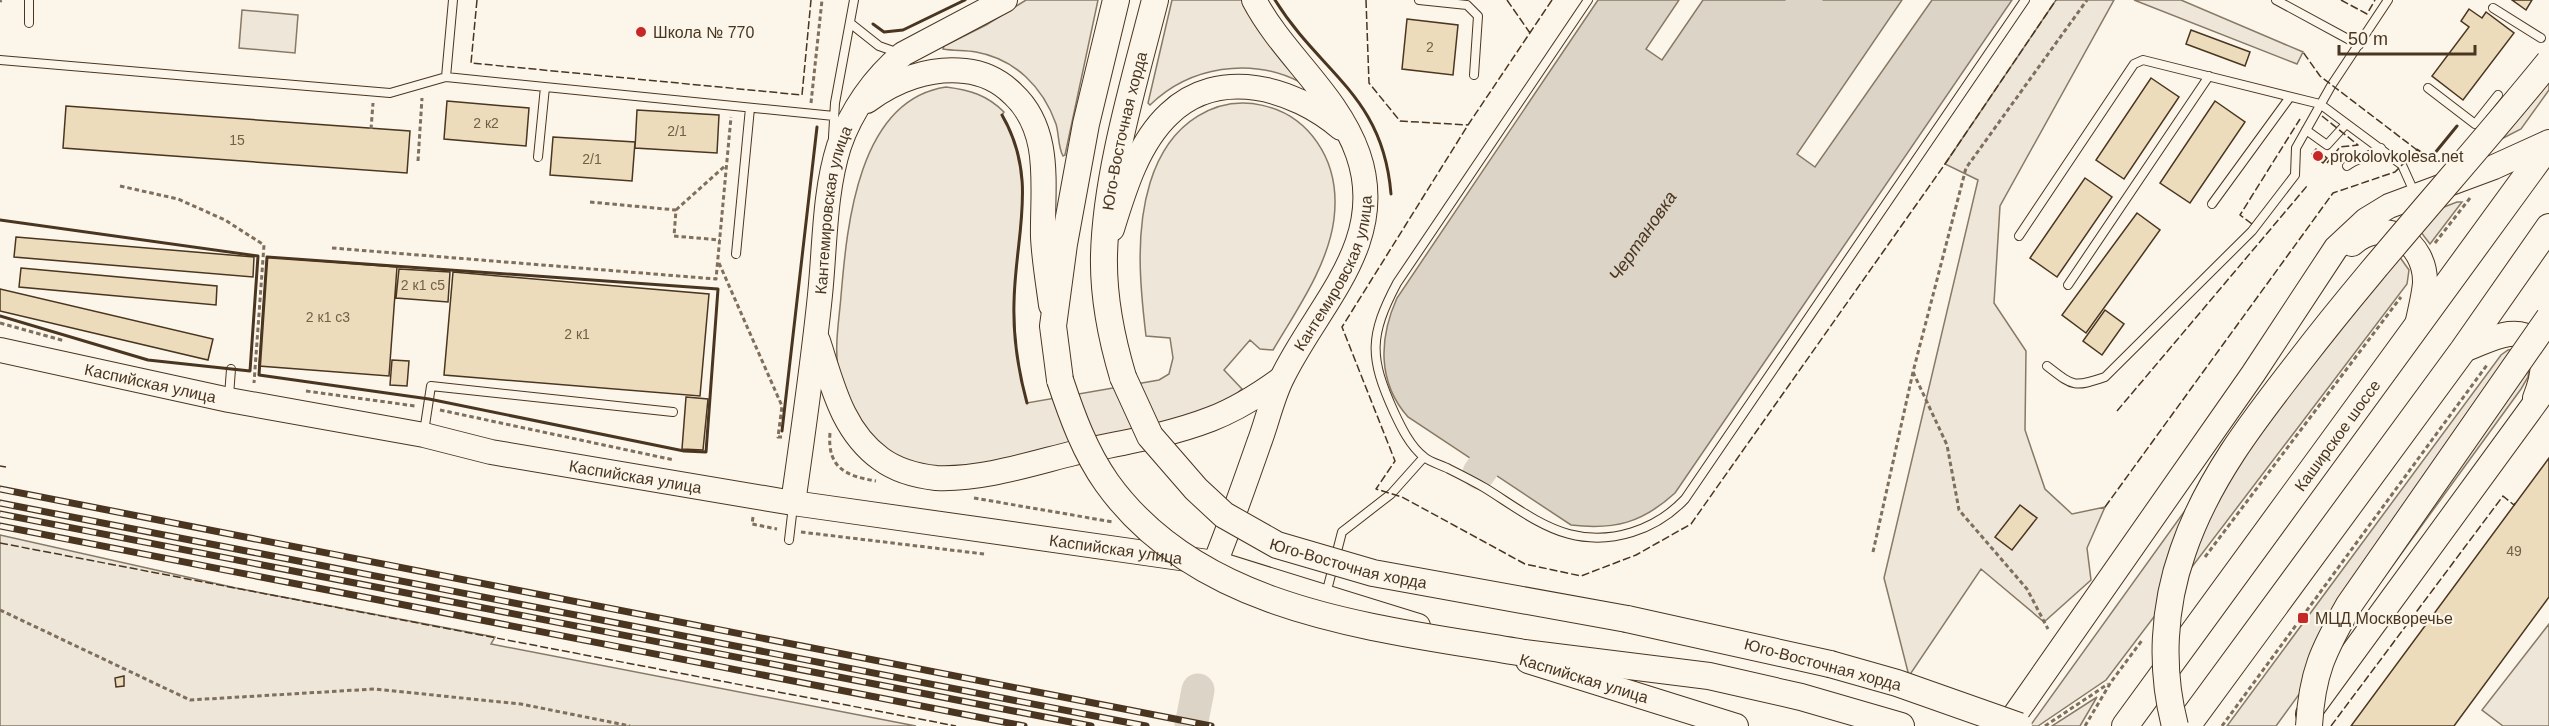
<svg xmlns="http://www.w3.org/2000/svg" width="2549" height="726" font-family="Arial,sans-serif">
<rect width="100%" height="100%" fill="#fbf6e9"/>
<path fill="#ede6d9" stroke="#887966" stroke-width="1.5" d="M1026,0H1098L1065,155L1063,156C1058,147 1059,134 1056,124C1043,87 1015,59 976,52C965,50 954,51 943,49L944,46L986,25Z
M1172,0H1243L1300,82C1251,57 1190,66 1150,105L1148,103Z
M2056,0H2114L2000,206L1994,303L2026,351L2025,430L2045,489L2072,514L2105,507L2087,548L2091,580L2044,622L1981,569L1909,676L1884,578L1978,180L1945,164Z
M2134,0H2181L2303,52L2297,64Z
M242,10L298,15L295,53L239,48Z
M2549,72V90L2521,129L2480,150Z
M946,87C970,90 987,95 1004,112L1002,115C1039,179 1015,235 1014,303C1013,338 1018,370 1027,403L1159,380L1169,374L1173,358L1170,338L1146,336C1140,286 1135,232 1150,183C1190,53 1349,94 1334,219C1328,266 1296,311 1273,350L1260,349L1250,340L1224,370L1242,389C1205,424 1127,432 1077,444C1032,455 985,468 939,468C927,468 911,462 899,458C889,455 871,440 863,431C858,425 842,387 840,377C833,352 839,322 841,296C847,225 858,100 946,87Z
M2457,202H2462L2430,244L2414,223L2418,217Z
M2399,256L2409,270L2407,284L2106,680L2038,726H2030L2366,259Z
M2517,349L2530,360L2528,377L2521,389L2276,726H2227L2501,355L2508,350Z
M0,535L236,588L495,637L491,644L916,726H0Z
M2549,624V726H2503L2482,710Z
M2097,697L2080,726H2052Z"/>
<path fill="#dcd4c6" stroke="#887966" stroke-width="1.5" d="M1598,0H1679L1646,49L1662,60L1703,0H1789L1476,454L1496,467L1821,0H1902L1797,154L1815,167L1932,0H2012L1675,493C1642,523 1615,530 1571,525L1408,417C1377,382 1379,338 1397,298Z"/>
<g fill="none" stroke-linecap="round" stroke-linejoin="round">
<g stroke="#dcd4c6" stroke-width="33">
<path id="s1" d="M1479,473L1806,0"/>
<path d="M1191,726L1198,690"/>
</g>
</g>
<path fill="#ecdcbc" stroke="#4a3520" stroke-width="1.5" d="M2512,0H2532L2526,10Z
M2469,9L2482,18L2486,12L2514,33L2463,100L2432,76L2469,27L2461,21Z
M1407,19L1458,25L1453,75L1402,69Z
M2191,30L2250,52L2245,66L2186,44Z
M2151,78L2179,97L2124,179L2096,160Z
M447,101L529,108L526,146L444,139Z
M2215,101L2245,122L2190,203L2160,183Z
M66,106L410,131L407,173L63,148Z
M637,110L719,115L717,153L635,148Z
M553,137L635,142L632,181L550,175Z
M2316,149L2327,158L2323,163L2312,154Z
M2085,178L2112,197L2057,277L2030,258Z
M2137,213L2160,230L2086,333L2062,315Z
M16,237L254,257L253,277L14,257Z
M267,257L397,267L389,376L259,366Z
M21,268L217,286L216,305L19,287Z
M399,269L450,272L448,302L396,298Z
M453,272L709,294L700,396L444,375Z
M0,289L213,339L208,360L0,311Z
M2105,310L2124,324L2102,355L2083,341Z
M392,360L409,361L407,386L390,385Z
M686,397L708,399L703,450L682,449Z
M2549,458V597L2454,726H2351Z
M2020,505L2037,518L2012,550L1995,537Z
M124,676V686L116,687L115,678Z"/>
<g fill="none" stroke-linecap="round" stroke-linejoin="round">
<g stroke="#4a3520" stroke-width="10">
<path id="lane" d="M1419,0L1467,5L1478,16L1474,75
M1588,0L1397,283C1369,336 1369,357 1394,412C1401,427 1410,446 1424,457C1430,462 1441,465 1449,469C1461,475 1473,481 1485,488C1511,504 1539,526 1569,534C1611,545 1656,530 1685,499L2025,0
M2276,0L2359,45
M2493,8L2541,38
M29,23V0
M850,23L879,46L899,53
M0,60L390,93L446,77L834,116
M446,77L453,0
M2428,88L2475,124L2498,95
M2306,130L2327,145L2346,124
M833,137L835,103L854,0
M538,157L545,87
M2347,166C2358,157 2370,158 2381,148
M2212,204L2290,97
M2019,236L2134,64L2143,60L2320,104L2402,165L2415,194
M736,254L750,108
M2068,285L2209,76
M2047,366C2073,386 2073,388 2105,377L2252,231L2295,175L2296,148L2331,86L2388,0
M229,396L231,369
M424,432L431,386L673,412
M789,540L793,506
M1326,594L1342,532L1391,494L1424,457"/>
</g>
<g stroke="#4a3520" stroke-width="26">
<g id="secondary">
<path d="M867,101C895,80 930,67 965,71C984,73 1000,81 1013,94C1053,131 1042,188 1043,237C1044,259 1048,282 1051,305"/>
<path d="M1112,229C1124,190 1138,143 1169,114C1219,66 1294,88 1341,128"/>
<path d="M2352,244C2384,215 2426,242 2425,283C2424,296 2420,311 2417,325"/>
<path d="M818,341C832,384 842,431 881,459C896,470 918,476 936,478C982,480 1030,464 1074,453C1120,443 1167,436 1211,419C1237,409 1259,395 1281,379"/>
<path id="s2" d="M0,350L229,400L424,435L491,452L793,503L1215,563L1418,626"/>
<path d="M2463,350C2478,345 2493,336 2509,334C2517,333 2525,334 2531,339C2549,353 2543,378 2535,398"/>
<path id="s3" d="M793,503C803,433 813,364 820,295C825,247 824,193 839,146C851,111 874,78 903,54L1005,0"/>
<path id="s4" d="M1215,563C1231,523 1245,483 1259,443C1267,422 1272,398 1282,378C1317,305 1389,243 1358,154C1337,94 1283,55 1254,0"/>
<path d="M1528,661L1736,726"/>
<path d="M2308,714L2549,384"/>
<path d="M2007,726L2253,374L2336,248L2366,220L2389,206L2494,167L2549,142"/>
</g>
</g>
<g stroke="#4a3520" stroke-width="28">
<g id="primary">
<path id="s5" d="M1123,377C1111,337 1103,297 1104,255C1106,174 1135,79 1155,0"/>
<path d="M1060,380L1053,326L1064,244L1086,124L1116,0"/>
<path d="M1627,619L1830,664"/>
<path d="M1524,653L1709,676L1801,697L1901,726"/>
<path id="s6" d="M2125,726L2549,145"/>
<path d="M2187,726L2463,350L2549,227"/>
</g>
</g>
<path stroke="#7f6f5c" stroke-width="3" stroke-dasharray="4.5 3" stroke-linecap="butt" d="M0,2L1,0
M811,103L822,0
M371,129L373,103
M418,161L422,98
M120,186L178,199L225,220L264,245L254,383
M590,202L676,210L674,236L720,240
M676,210L726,165
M2435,243L2470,198
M332,248L716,279L731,117
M719,263L782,406L778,437H782
M0,323L65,341
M1913,372L1947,445L1959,510L2027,589L2048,629
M306,391L415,406
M440,410L674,460
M830,433C827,468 846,476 876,481
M974,498L1113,522
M753,517L752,524L777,529
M801,532L984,554
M1873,552L1913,372L1966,168L2087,0
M2205,557L2401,297
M0,610L190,700L374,689L521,704L630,726
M2045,726L2108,684
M2085,726L2111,682L2143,639
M2222,726L2487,365"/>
<use href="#lane" stroke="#fbf6e9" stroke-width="8"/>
<use href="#secondary" stroke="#fbf6e9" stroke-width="24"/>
<use href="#primary" stroke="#fbf6e9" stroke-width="26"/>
<g stroke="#4a3520" stroke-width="7">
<path id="rail" d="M0,489L1211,726
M0,503L1146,726
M0,514L1091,726
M0,526L1024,726"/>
</g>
<use href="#rail" stroke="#fbf6e9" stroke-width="4.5" stroke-dasharray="14" stroke-linecap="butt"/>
<g stroke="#4a3520" stroke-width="28" stroke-linecap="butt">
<g id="primary-bridge">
<path id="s7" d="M1123,377L1150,436L1196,489L1224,515L1277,545L1373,573L1627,619"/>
<path d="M1060,380C1072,416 1085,452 1107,483C1201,614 1379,628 1524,653"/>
<path d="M1830,664L1897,683L2019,726"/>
<path d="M2175,726C2160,669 2163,607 2183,551C2207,480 2253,421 2299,362C2378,259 2467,163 2549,62"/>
<path d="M2309,726C2312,673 2323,651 2349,605L2549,318"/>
</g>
</g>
<use href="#primary-bridge" stroke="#fbf6e9" stroke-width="26"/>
<path stroke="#4a3520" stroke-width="1.5" stroke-dasharray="8 3" stroke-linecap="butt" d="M477,0L471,63L802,95L811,0
M1366,0L1369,83L1400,121L1468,125
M1507,0L1530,33
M1552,0L1468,125L1342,327L1395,461L1376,489L1402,497L1525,564L1581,576L1636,555L1691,524L1945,164L2056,0
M2341,0L2367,14L2375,0
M2322,116L2358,145L2340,147L2327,163
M2252,224L2240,215L2300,119
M2117,411L2307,186
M0,466L6,467
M2105,507L2333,193L2395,172L2417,150L2320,76L2303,52
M0,543L956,726
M2331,726L2503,496L2514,505L2515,503"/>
<path stroke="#4a3520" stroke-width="3" d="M1275,0C1321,74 1383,95 1391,194
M873,24L884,32L903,30L965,0
M1002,115C1039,179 1015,235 1014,303C1013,338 1018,370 1027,403
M2417,150L2430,159L2457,126
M0,220L258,256L250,371L148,360L0,316
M267,257L718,289L706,452L684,451L429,399L259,375Z
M782,431L817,127"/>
</g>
<g fill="#c62828" stroke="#fbf6e9" stroke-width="2">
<circle cx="641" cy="32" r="6"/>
<circle cx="2318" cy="156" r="6"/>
<rect x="2297" y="612" width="12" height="12" rx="3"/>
</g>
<g text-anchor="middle" stroke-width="4.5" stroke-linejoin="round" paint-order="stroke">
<g font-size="14" fill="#725f47">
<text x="1430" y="52">2</text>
<text x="486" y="128">2 к2</text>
<text x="677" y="136">2/1</text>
<text x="237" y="145">15</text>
<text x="592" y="164">2/1</text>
<text x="423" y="290">2 к1 с5</text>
<text x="328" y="322">2 к1 с3</text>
<text x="577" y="339">2 к1</text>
<text x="2514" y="556">49</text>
</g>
<g font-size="16" fill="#4a3520" stroke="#fbf6e9" text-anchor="start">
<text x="653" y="38">Школа № 770</text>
<text x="2330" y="162">prokolovkolesa.net</text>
<text x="2315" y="624">МЦД Москворечье</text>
</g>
<g font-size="16" fill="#4a3520" stroke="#fbf6e9">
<text dy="6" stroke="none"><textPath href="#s5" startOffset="250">Юго-Восточная хорда</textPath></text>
<text dy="6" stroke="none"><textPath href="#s3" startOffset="296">Кантемировская улица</textPath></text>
<text dy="6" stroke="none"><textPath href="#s4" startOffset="315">Кантемировская улица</textPath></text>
<text dy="6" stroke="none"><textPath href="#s2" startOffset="154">Каспийская улица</textPath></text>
<text dy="6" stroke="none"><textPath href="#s6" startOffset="360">Каширское шоссе</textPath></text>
<text dy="6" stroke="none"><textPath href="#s2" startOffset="648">Каспийская улица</textPath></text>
<text dy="6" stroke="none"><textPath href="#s2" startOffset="1134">Каспийская улица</textPath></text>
<text dy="6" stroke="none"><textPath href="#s7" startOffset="308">Юго-Восточная хорда</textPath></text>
<text transform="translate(1823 664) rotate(15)" y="6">Юго-Восточная хорда</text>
<text transform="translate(1584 678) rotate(17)" y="6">Каспийская улица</text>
</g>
<g font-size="18" font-style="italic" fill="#4a3520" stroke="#fbf6e9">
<text dy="6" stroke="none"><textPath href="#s1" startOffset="288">Чертановка</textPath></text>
</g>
</g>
<path d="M2339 45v9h136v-9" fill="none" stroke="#4a3520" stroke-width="3"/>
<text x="2348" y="45" font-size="18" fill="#4a3520" stroke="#fbf6e9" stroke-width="4.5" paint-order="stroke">50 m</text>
</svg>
